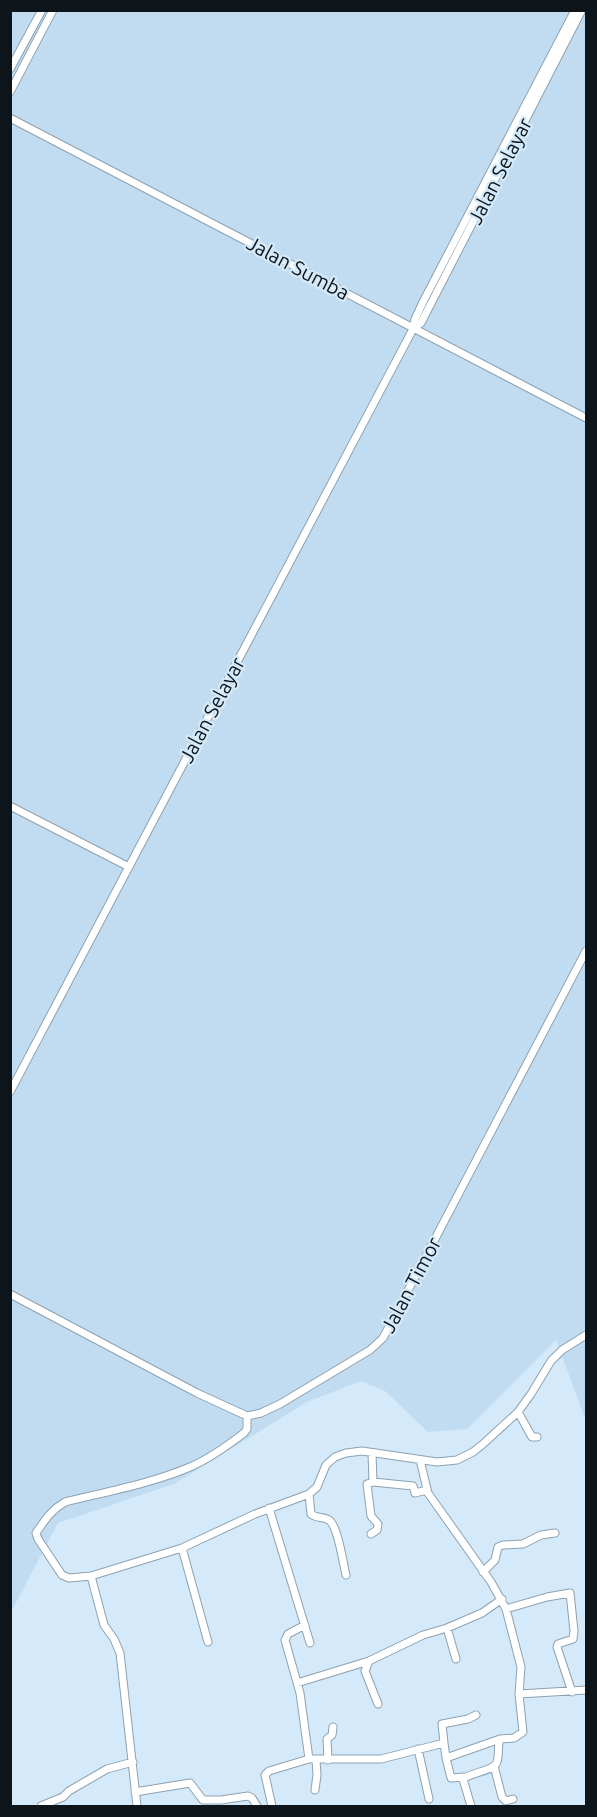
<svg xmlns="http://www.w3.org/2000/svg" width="597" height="1817" font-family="Ubuntu,sans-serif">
<rect width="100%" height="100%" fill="#d4e9f9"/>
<path fill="#c1dcf0" d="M11,11H586V1421L556,1340L467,1429L428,1432L385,1391L361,1381L307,1402L174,1484L58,1523L11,1612Z"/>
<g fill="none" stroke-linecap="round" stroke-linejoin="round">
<g stroke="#8da1b0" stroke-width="9">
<path id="minor" d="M575,10L424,300L415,319L413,329L421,323L582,10
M10,69L42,10
M10,92L53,10
M10,118L586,418
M10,806L129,867
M10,1092L413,329
M10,1294L197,1393L247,1416L261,1413L280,1404L370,1350L383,1338L586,951
M518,1412L532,1437H537
M247,1416V1429L244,1433C227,1446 209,1459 190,1467C153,1483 105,1492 65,1502C51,1510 45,1520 36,1533L38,1539L62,1575L69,1578L91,1576L182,1548L255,1514L309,1494L317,1487L326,1465L335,1457L346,1453L362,1451L437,1462L457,1460L473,1452L483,1444L518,1412L531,1394L551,1361L562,1350L586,1335
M420,1460L428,1493L491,1582L506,1609L521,1667L519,1694L523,1732L514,1738L500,1739C497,1746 500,1758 496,1764C491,1771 470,1773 463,1779L471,1806
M373,1482L413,1486L415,1493L427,1490
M309,1494L311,1514C317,1519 323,1516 329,1520C338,1526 343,1563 346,1575
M269,1508L310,1643
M371,1534L377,1530L378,1524L371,1516L367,1484L373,1482L372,1453
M182,1548L208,1642
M483,1572L495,1560L498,1547L503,1545L523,1544L541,1535L555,1533
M91,1576L104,1625L114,1639L120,1653L137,1806
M506,1609L547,1597L570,1593L574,1631L573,1639L558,1644L557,1647L572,1692
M305,1625L288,1634L285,1640L300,1693L309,1759
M447,1628L456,1659
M369,1661L365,1671L378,1704
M297,1683L369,1661L423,1635L447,1628L482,1613L502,1599
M519,1694L586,1690
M444,1743L442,1724L468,1719L476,1715
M418,1749L429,1799
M446,1758L451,1778L464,1777
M328,1760L327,1739L332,1735L333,1727
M494,1766L502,1797L506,1801L513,1799
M315,1790L317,1775L316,1760
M135,1792L190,1783L203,1800H221L248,1796L252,1798L257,1806
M41,1806L63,1797L69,1791L107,1769L133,1762
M272,1806L265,1775L269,1771L309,1759H381L444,1743L446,1758L500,1739"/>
</g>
<use href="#minor" stroke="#fff" stroke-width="7"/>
</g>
<g text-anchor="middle" stroke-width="4.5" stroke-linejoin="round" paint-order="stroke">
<g font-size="20" fill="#0d151a" stroke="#d4e9f9">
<text transform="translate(500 171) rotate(-63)" y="7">Jalan Selayar</text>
<text transform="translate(298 268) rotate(28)" y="7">Jalan Sumba</text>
<text transform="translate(212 710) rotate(-62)" y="7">Jalan Selayar</text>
<text transform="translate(411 1285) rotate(-62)" y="7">Jalan Timor</text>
</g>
</g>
<rect width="597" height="1817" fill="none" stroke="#0d151a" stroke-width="24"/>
</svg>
